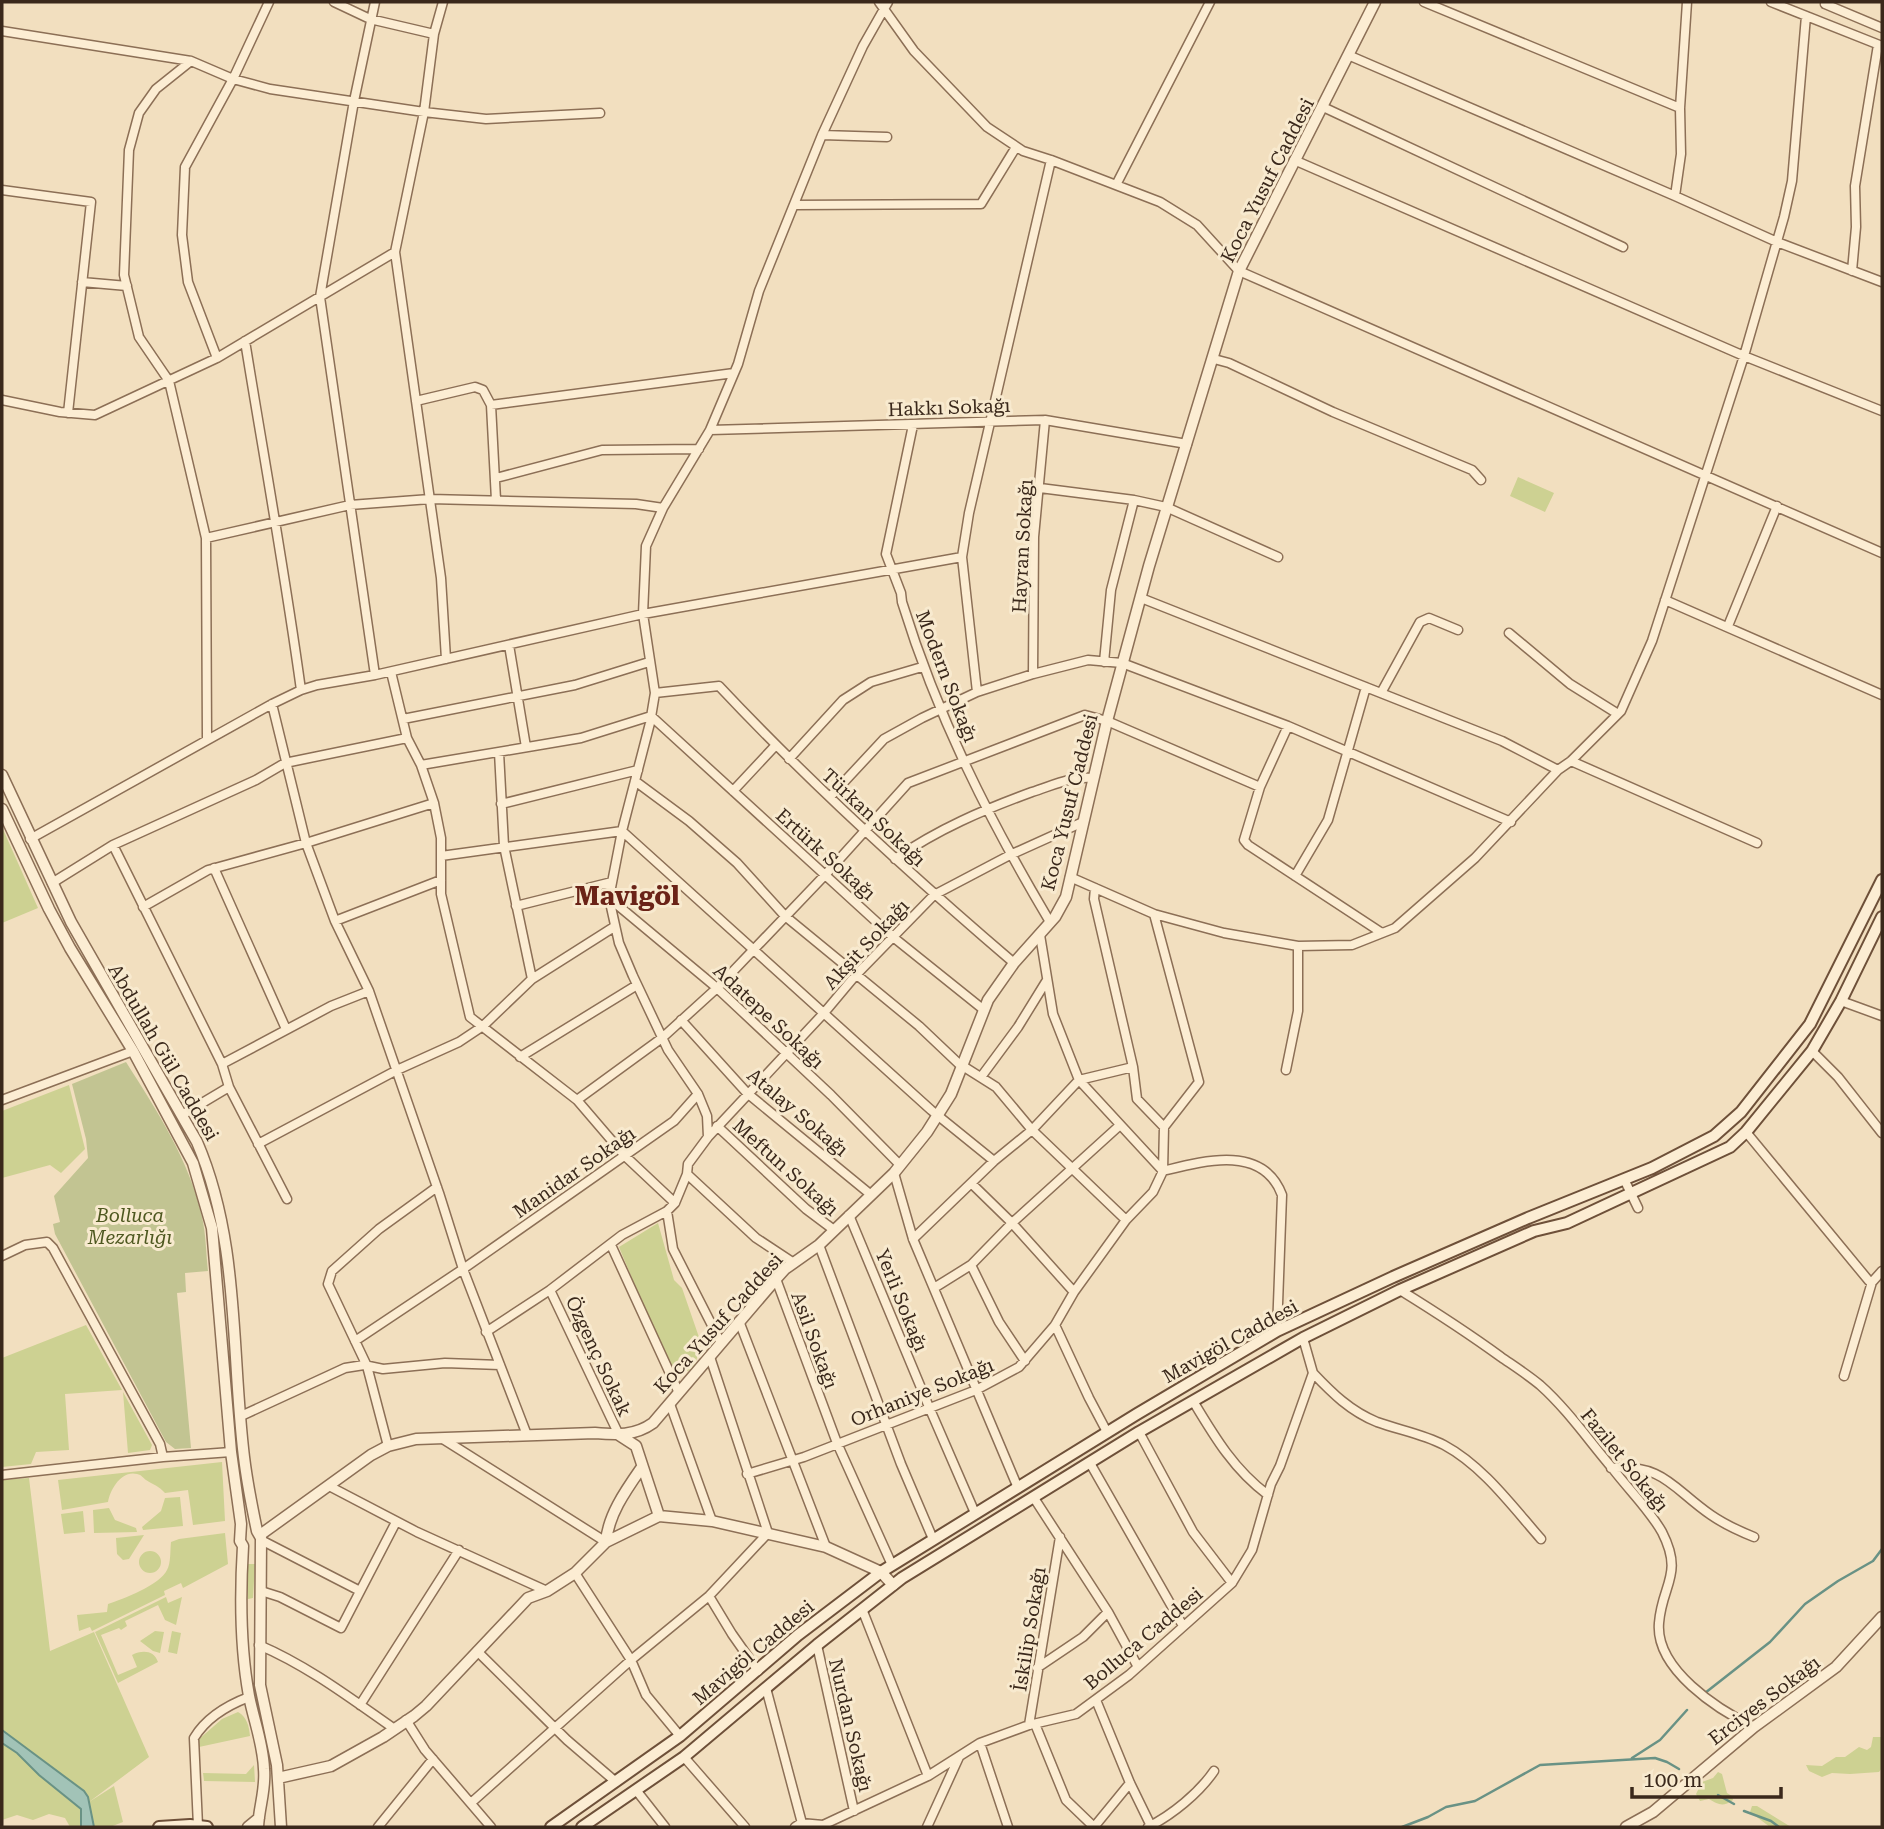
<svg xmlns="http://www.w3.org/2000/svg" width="1884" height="1829" font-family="'Roboto Serif',serif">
<rect width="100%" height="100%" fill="#f2dfbf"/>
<path fill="#cdd192" d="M1518,477L1554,493L1545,512L1510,496Z
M2,827L38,908L2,923Z
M69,1085L85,1149L61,1173L50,1165L2,1178V1111Z
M658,1223L674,1280L682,1288L701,1343L695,1365L688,1371L678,1373L670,1370L619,1247Z
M86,1325L122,1390L65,1394L69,1450L36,1452L31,1464L2,1467V1358Z
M123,1392L152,1445L150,1450L128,1453Z
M222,1462L225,1521L193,1525L188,1490L165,1493C159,1486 154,1485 146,1480C143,1478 142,1475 137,1474C121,1470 110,1490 108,1502L62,1510L58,1480Z
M29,1478L50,1651L94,1632L149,1757L89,1802L114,1786L123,1822L110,1827H70L65,1818L49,1814L33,1820L17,1815L2,1820V1480Z
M180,1497L183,1526L143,1530L142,1527L161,1511L165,1498Z
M109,1508L115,1520L136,1528L137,1532L94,1533L93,1510Z
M83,1511L85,1532L64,1534L61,1514Z
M225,1533L228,1564L183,1588L181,1583L164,1591L165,1595L92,1631L90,1627L79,1631L77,1615L107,1612L108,1604C123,1599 160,1585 167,1570C171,1563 170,1551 171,1542L179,1539Z
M144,1535L129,1559L123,1560L117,1554L116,1538Z
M139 1562a11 11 0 1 1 22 0a11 11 0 1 1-22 0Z
M247,1564H255L253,1598L248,1599Z
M166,1597L168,1603L182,1597L176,1625L165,1620L158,1605L125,1621L127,1626L121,1630L119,1628L101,1635L118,1675L137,1667L132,1655C142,1650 154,1650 158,1662L118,1683L95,1632Z
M155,1631L164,1632L160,1653L153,1651L140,1641Z
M172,1631L181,1633L177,1654L168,1652Z
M238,1712C247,1717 249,1726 250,1736L199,1747L198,1740L222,1719Z
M1873,1737H1882V1768L1879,1772L1850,1774L1832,1773L1822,1777L1809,1771L1806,1765L1822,1766L1836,1757H1845L1859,1747L1867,1750L1871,1747Z
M254,1765L255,1782L204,1781L203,1773L246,1774Z
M1718,1772L1722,1774L1727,1793L1732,1796L1733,1800C1723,1807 1719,1805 1709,1799L1700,1801L1696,1794L1702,1782L1713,1778Z
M1752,1806H1757L1791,1827H1770L1750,1812Z"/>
<path fill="#c2c492" d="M126,1062C157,1111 189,1159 202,1217C206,1234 206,1254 208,1271L185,1273L186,1292L177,1293L191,1448L175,1449L166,1442L55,1234L53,1224L60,1222L54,1196L88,1158L86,1139L72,1084Z"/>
<path fill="#a2c3b7" stroke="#699285" stroke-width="2" d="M2,1730L84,1791L88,1797L94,1827H81V1809L39,1775L17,1753L2,1743Z"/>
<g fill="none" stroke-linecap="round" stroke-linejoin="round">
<path stroke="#699285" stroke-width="2.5" d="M1705,1693L1770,1642L1805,1604L1838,1581L1873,1561L1882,1549
M1632,1758L1660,1740L1687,1710
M1718,1795L1734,1804
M1744,1811L1771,1821L1779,1827
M1402,1827L1428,1817L1446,1807L1475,1801L1540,1765L1655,1758L1667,1762L1679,1769"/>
<g stroke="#8c6f56" stroke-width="11">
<path id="minor" d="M334,2L370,19L434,34L424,112L395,252L441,578L446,659
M879,2L914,51L987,127L1023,151L1051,160L1160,202L1197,225L1239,271L1882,553
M1424,2L1680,108
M1771,2L1882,46
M1827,2L1825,4L1882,28
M2,31L191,61L233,79L270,89L424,112L486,119L600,113
M434,34L443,2
M1348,55L1675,196L1777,242L1882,282
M191,61L156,89L139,113L129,150L124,275L139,337L169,381L206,538L207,740
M1323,107L1623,247
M822,135L887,137
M1294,160L1744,356L1882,411
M1116,185L1210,2
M2,190L91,202L68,413
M1675,196L1681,154L1680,108L1687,2
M794,205L981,204L1016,147
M1852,271L1856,227L1855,186L1878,45
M82,282L127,286
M245,341C264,458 285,573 301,690
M217,358L188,282L182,235L185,167L233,79L269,2
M1214,359L1229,363L1333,412L1472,470L1481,480
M2,400L60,412L95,415L217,358L395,252
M416,401L475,387L483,390L491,405L734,373
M491,405L496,500
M913,425L886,554L901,593L902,602C938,718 988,818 1050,922
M710,430L1045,420L1187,444
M496,478L602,450L699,449
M1040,488L1134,500L1166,507L1278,557
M206,538L350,505L430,499L636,504L663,508
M1141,598L1502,741L1558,770
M1665,600L1882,695
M1728,626L1777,506
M1509,633L1570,684L1618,714
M509,645L526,747
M1104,662L1111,590L1134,500
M391,672L407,738L421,765L434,803L441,838V894L470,1017L577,1100L625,1156L675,1203
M1033,674L1034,537L1045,420
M375,675L320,297L354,101L375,2
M977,692L962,557L969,513L1051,160
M655,693L719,686C811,784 911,875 1014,963
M1381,693L1420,622L1429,618L1458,630
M272,704L306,843L335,921L369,991L439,1193L463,1269L527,1435
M403,719L575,685L649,662
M1288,726L1260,787L1244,840L1248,845L1382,933
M499,752L504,846L532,979
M789,759L843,700L871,682L922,667
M1571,761L1757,843
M421,765L581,738L651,716L893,937L984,1010
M635,781L689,821L737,863L785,916L919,1026L958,1063L996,1087L1032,1130L1126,1220
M733,791L775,746
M830,797L884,739L922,718L977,692L1033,674L1088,660L1122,663L1288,726L1511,822
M501,804L638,770
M30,839L272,704L301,690L317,685L375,675L643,614L962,557
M113,845L222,1064L229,1087L182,1115
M441,856L622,831L931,1110L994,1161
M895,859C938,829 983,810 1032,792C1054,785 1071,776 1094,778
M214,868L286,1029
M1295,876L1328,820L1366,687
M1070,877L1154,914L1224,933L1298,946L1352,945L1395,928L1475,858L1558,770L1571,761L1621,711L1652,641L1744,356L1784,217L1792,181L1806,16
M52,883L113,845L256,780L285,763L407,738
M1095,888L1094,899L1133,1067L1137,1099L1164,1127
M609,898L717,988L831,1095L900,1165
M516,906L612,882
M143,907L208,870L306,843L434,803
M1154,914L1199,1082L1164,1127L1163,1171C1203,1161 1263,1144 1282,1195L1277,1331
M335,921L441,880
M1841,1001L1882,1016
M681,1020L747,1093L870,1194
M1812,1051L1838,1077L1882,1133
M520,1057L637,985
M222,1064L331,1006L369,991
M1286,1070L1298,1011V946
M981,1077L1018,1027L1047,980
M229,1087L287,1199
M2,1100L133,1051
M577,1100L662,1038L717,988L825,875L908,783L1085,715L1107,721L1260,787
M717,1126L806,1209L834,1230
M1746,1132L1869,1281H1873L1882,1271
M708,1137L824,1013L855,976L934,895L1010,855L1083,822
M258,1144L397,1070L459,1042L483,1026L532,979L614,927
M894,1173L913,1239L1018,1488
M687,1174L756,1238L794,1263
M1624,1179L1638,1208
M971,1183L1012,1223L1074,1292
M849,1215L929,1407L975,1513
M913,1239L994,1161L1032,1130L1079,1080L1133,1067
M611,1245L679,1393
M819,1245L901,1464L933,1539
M2,1256L25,1245L47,1242L53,1248L160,1444L163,1457
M971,1265L999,1322L1025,1361
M776,1279L837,1443L892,1565
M934,1288L971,1265L1012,1223L1119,1126
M550,1290L619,1435
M1400,1290C1434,1311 1468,1333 1501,1357C1514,1366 1528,1375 1540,1385C1568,1410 1589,1441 1613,1469C1629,1490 1649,1509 1662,1532C1684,1575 1662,1584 1659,1623C1655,1669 1718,1710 1754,1727
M739,1321L826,1547
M1055,1325L1089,1398L1107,1432
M486,1332L550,1290L622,1235L667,1211
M355,1341L463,1269L674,1121L698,1094
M721,1343L673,1249L667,1211L675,1203L687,1174L688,1164L708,1137L707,1116L698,1094L668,1050L633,976L619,943L609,898L622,831L650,723L655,693L643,614L646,546L663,508L710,430L738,364L759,291L822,135L863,46L888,2
M1313,1373C1332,1393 1350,1411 1377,1422C1399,1430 1423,1434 1444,1445C1483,1466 1512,1506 1541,1539
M1844,1376L1872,1282
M1193,1401C1214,1436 1234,1470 1268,1495
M670,1404L712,1521
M241,1416L345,1368L364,1365L383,1369L445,1363L500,1365
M1139,1432L1193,1532L1232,1583
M443,1439L606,1542
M388,1446L367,1366L328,1284L332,1271L379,1229L437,1187
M1090,1463L1183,1626
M1611,1468C1664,1464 1672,1488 1711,1515C1724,1524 1739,1531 1754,1537
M747,1474L804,1457L976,1390L1019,1367L1055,1325L1074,1292L1126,1220L1153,1192L1163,1171L1079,1080L1053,1014L1040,935
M2,1475L163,1457L231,1452
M329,1486L417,1532L547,1591
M1034,1498L1108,1612L1138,1667
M261,1540L360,1591
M575,1573L631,1660L646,1695L680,1736
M261,1591L280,1597L341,1628L396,1522
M709,1596L732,1634L758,1671
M862,1609L928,1776
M259,1645C308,1666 350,1698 393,1728
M817,1645L854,1811
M477,1651L567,1740L616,1782
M1037,1668L1083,1637L1108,1612
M766,1688L803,1827
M1096,1700L1130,1783L1151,1826
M360,1705L459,1550
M406,1720L425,1750L491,1827
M1035,1724L1066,1800L1094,1827L1130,1783
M1029,1725L1060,1537
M980,1743L1008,1827
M684,1757L745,1827
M636,1790L665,1827
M472,1802L631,1660L709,1596L768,1533L710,1357
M198,1826L194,1738C206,1718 228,1705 249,1697
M378,1827L433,1759
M795,1827L801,1823L823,1825L928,1776L980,1743L1029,1725L1076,1714L1129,1675L1232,1583L1252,1550L1271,1484L1280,1466L1313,1373L1303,1338
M927,1827L959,1757
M1148,1827C1172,1815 1199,1793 1214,1771"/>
</g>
<g stroke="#8c6f56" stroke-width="13">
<path id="tertiary" d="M2,775L71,922L197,1142C240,1242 231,1351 244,1457C247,1482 252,1507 257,1531L261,1538L260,1685L277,1765L281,1827
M2,809L49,909L70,948L133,1051L193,1163L212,1228L231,1452L241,1524L240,1541L243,1546C240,1595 240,1647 249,1696C254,1721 263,1743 264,1769C266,1789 259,1807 258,1827
M619,1435L636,1446L659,1516
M260,1535L371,1455L388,1446L416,1439L595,1433C616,1435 635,1436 653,1423L776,1279L785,1269L819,1245L894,1173L927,1132L951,1094L988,1000L1014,963L1055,917L1066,897L1107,721L1149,566L1239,271L1375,2
M606,1542C608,1515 626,1490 642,1467
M278,1778L331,1766L383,1737L414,1716L426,1706L528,1598L547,1591L575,1573L606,1542L659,1516L712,1521L826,1547L881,1572L893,1585
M248,1827L259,1818
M1626,1827L1653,1812L1754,1727L1836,1667L1882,1617"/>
</g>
<g stroke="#6e5039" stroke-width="14">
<path id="secondary" d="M159,1827L190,1825L207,1827
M551,1827L680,1736L798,1635L881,1572L1137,1414L1277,1331L1393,1277L1528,1218L1652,1168L1714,1136L1741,1112L1810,1024L1882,880
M582,1827L684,1757L817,1645L902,1578L1139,1432L1303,1338L1400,1290L1534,1231L1567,1223L1730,1147L1746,1132L1812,1051L1841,1001L1882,917"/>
</g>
<use href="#minor" stroke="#fcedd3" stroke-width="8"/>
<use href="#tertiary" stroke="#fcedd3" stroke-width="10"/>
<use href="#secondary" stroke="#fcedd3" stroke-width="10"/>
</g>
<g text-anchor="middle" stroke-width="6" stroke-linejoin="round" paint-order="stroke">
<g font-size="19" fill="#3a281b" stroke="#f8eacf">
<text transform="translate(1267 180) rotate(-63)" y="7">Koca Yusuf Caddesi</text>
<text transform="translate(949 407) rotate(-2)" y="7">Hakkı Sokağı</text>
<text transform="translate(1022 546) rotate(-87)" y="7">Hayran Sokağı</text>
<text transform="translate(947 676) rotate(69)" y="7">Modern Sokağı</text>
<text transform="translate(1069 802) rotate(-76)" y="7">Koca Yusuf Caddesi</text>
<text transform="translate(874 817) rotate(43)" y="7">Türkan Sokağı</text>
<text transform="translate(826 854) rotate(42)" y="7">Ertürk Sokağı</text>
<text transform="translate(866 944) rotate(-47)" y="7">Akşit Sokağı</text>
<text transform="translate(769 1016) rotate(43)" y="7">Adatepe Sokağı</text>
<text transform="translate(164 1052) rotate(60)" y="7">Abdullah Gül Caddesi</text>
<text transform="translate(798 1112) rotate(40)" y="7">Atalay Sokağı</text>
<text transform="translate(786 1167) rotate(42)" y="7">Meftun Sokağı</text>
<text transform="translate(574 1172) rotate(-35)" y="7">Manidar Sokağı</text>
<text transform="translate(902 1300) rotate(68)" y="7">Yerli Sokağı</text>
<text transform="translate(718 1323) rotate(-48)" y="7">Koca Yusuf Caddesi</text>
<text transform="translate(815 1340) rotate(70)" y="7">Asil Sokağı</text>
<text transform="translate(1230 1341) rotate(-29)" y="7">Mavigöl Caddesi</text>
<text transform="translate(599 1356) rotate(65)" y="7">Özgenç Sokak</text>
<text transform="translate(922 1392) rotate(-22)" y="7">Orhaniye Sokağı</text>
<text transform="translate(1625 1460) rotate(51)" y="7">Fazilet Sokağı</text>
<text transform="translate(1029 1629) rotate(-81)" y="7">İskilip Sokağı</text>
<text transform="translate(1143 1638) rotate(-40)" y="7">Bolluca Caddesi</text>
<text transform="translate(753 1652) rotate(-40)" y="7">Mavigöl Caddesi</text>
<text transform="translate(1764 1700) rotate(-37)" y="7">Erciyes Sokağı</text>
<text transform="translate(851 1725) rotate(77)" y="7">Nurdan Sokağı</text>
</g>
<g font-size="19" font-style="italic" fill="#4e5820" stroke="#f8eacf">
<text x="130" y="1222">Bolluca<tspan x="130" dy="22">Mezarlığı</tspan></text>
</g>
<g font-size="26" font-weight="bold" fill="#6a2317" stroke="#f8eacf">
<text x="627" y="905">Mavigöl</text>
</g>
</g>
<rect width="1884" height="1829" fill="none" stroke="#3a281b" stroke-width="7"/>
<path d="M1632 1787v10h149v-10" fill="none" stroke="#3a281b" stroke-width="3.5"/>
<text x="1643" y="1787" font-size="21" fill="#3a281b" stroke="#f8eacf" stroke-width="5" paint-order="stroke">100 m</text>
</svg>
